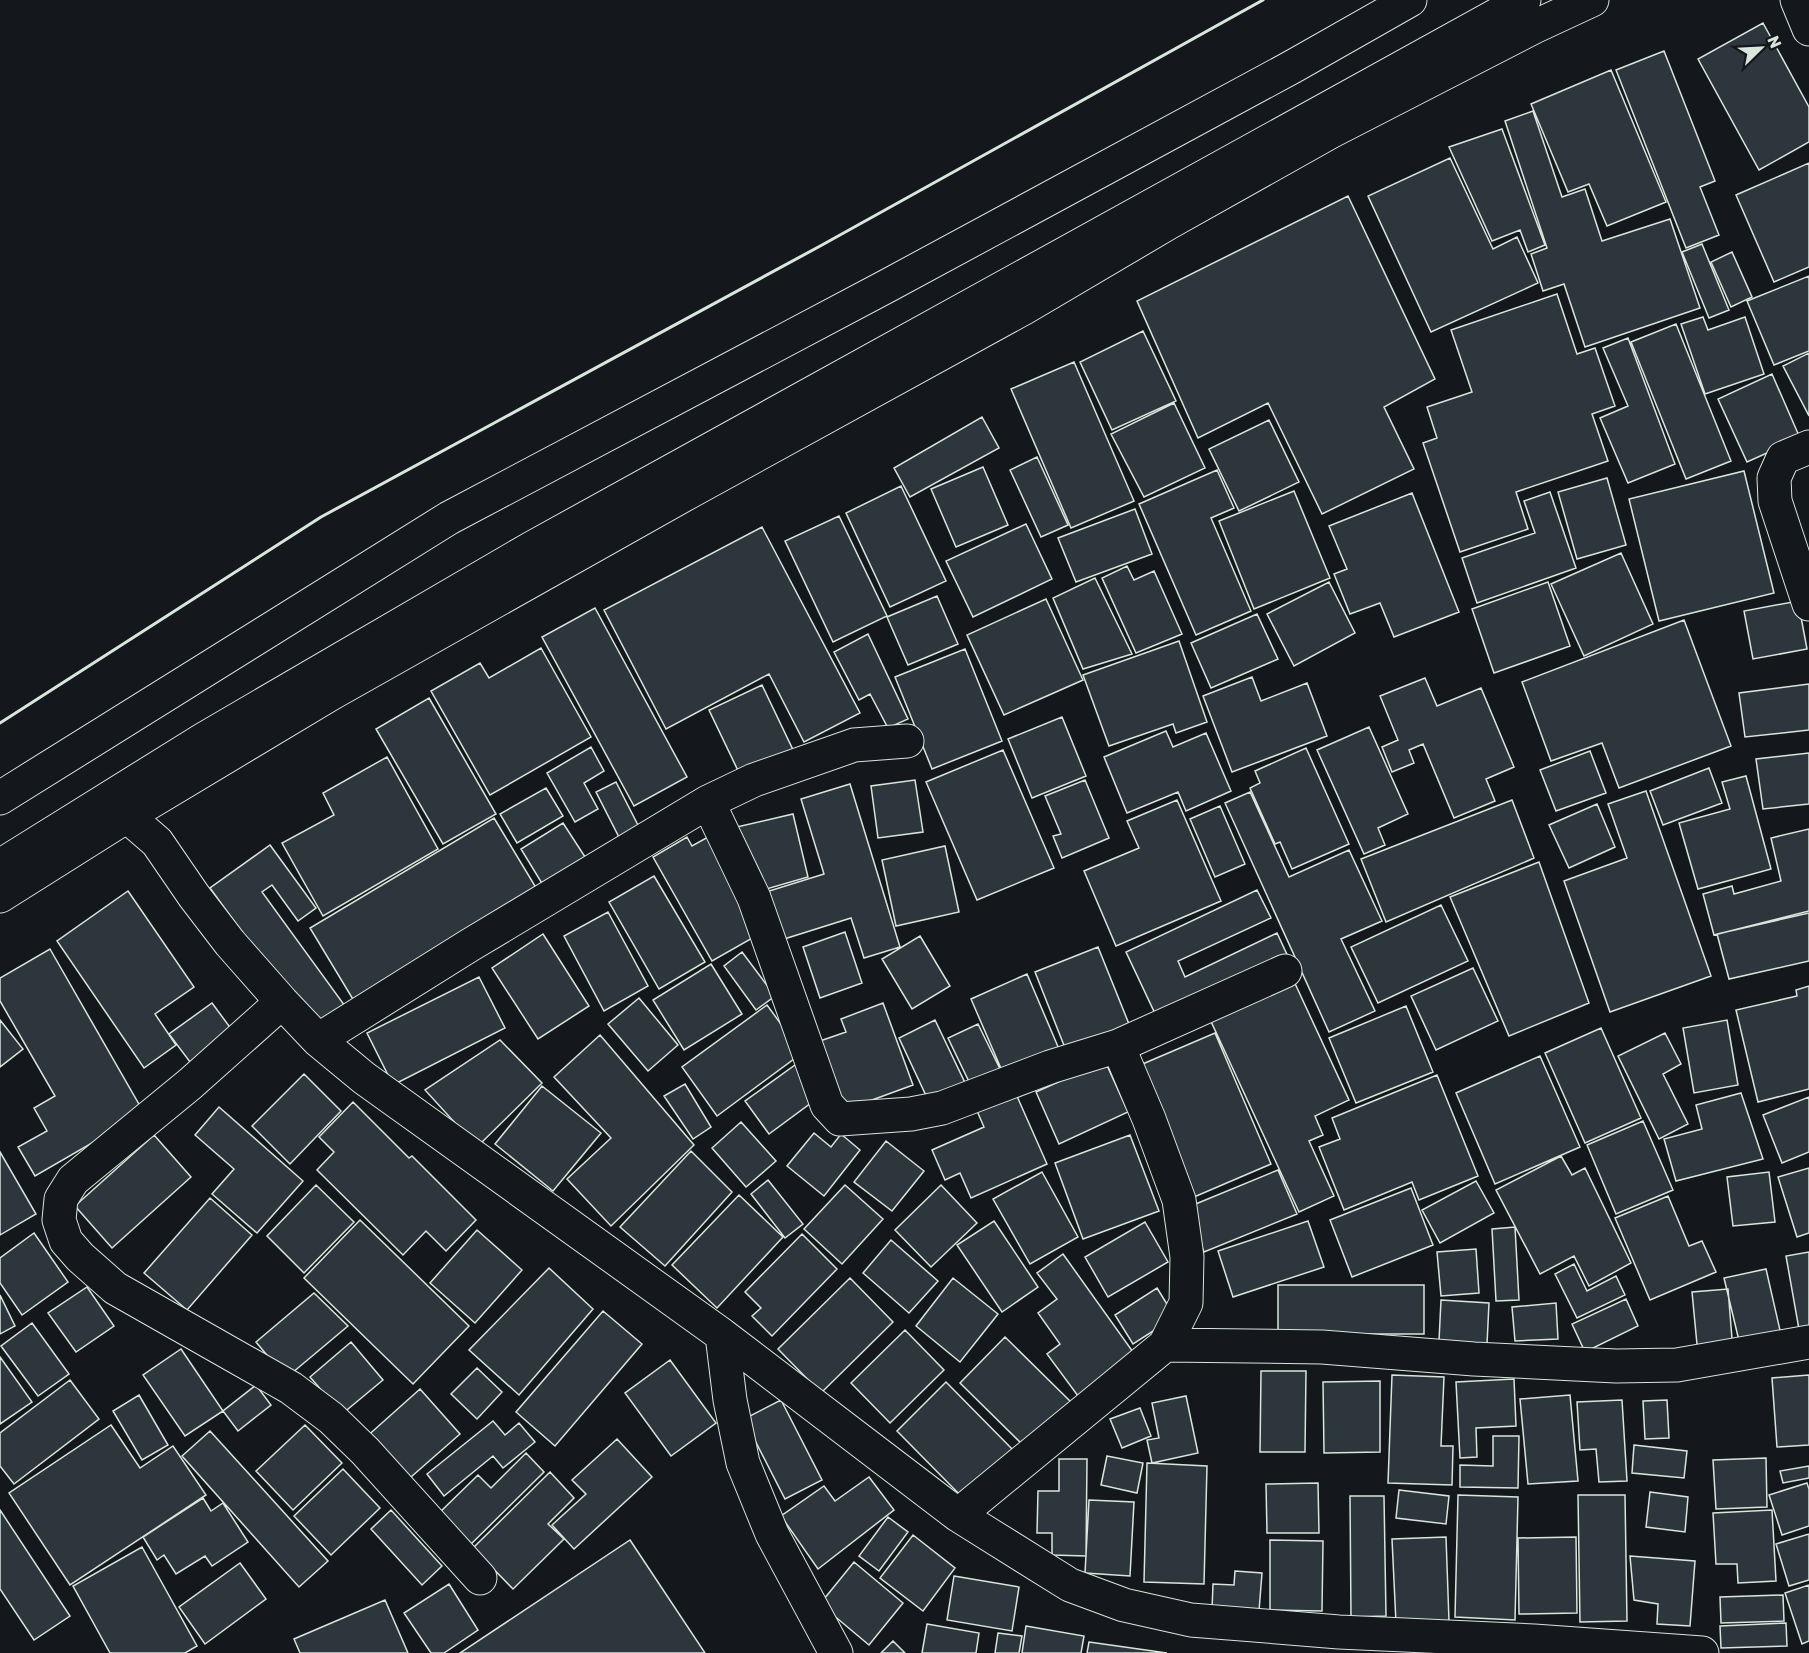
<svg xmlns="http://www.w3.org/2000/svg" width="1809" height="1653" font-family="Rubik,sans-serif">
<rect width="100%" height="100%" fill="#14181c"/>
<path fill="#2c363c" stroke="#d8e6dc" stroke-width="1.5" d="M1763,23L1809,107V142L1759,170L1698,59Z
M1664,51L1715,181L1700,187L1719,235L1686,248L1616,70Z
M1611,70L1666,202L1607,226L1589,184L1568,192L1531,104Z
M1533,111L1562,197L1585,189L1602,241L1670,219L1700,308L1585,347L1564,284L1543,291L1531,254L1547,248L1505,121Z
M1502,129L1545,245L1528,252L1520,230L1492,241L1449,147Z
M1450,158L1493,249L1517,237L1538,283L1431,332L1368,196Z
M1809,163V267L1774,282L1736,195Z
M1348,196L1435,379L1384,407L1414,469L1322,514L1268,403L1198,438L1137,301Z
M1702,244L1729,310L1709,318L1682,252Z
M1732,252L1752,297L1731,307L1711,262Z
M1809,276V351L1774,365L1747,301Z
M1557,294L1577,354L1595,348L1615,406L1592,414L1608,461L1516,492L1528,529L1460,552L1423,443L1437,438L1427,407L1472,392L1451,330Z
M1703,317L1708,330L1745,317L1764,374L1705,394L1681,324Z
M1676,324L1731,461L1686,479L1631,342Z
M1143,331L1176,401L1112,430L1080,362Z
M1628,338L1675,464L1628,483L1600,418L1628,406L1603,348Z
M1809,353V416L1783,366Z
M1074,362L1134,501L1071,528L1011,389Z
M1772,374L1800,438L1747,462L1718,399Z
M1174,403L1205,468L1144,497L1111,434Z
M982,417L999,448L910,497L894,468Z
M1269,420L1299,482L1239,511L1209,449Z
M1037,457L1068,525L1041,537L1010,470Z
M983,467L1008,525L956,547L931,489Z
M1217,470L1234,508L1211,518L1251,611L1196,635L1139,504Z
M1744,471L1774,593L1659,621L1629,499Z
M1607,478L1626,545L1577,559L1558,492Z
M901,486L946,581L890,607L846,513Z
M1294,491L1330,578L1254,609L1219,521Z
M1550,492L1576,568L1477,603L1462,558L1535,533L1524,501Z
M1412,493L1459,612L1394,637L1380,603L1350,614L1334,574L1347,569L1329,526Z
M1135,509L1152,554L1076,582L1058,538Z
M839,516L887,616L833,642L785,541Z
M1026,524L1052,579L973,617L946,561Z
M762,527L860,713L804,742L769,674L666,729L604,610Z
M1621,553L1653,624L1584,656L1551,584Z
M1127,566L1134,580L1154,571L1182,634L1136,653L1102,578Z
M1095,578L1132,654L1083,669L1053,598Z
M1329,582L1355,633L1294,666L1267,614Z
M1548,582L1570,646L1494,673L1472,609Z
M937,596L958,644L908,665L887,617Z
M1046,599L1083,680L1004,715L967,635Z
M1798,601L1807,649L1753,659L1744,611Z
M595,608L687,777L634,806L542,637Z
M1257,614L1278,659L1211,688L1191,643Z
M1684,620L1731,746L1619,788L1602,743L1551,761L1522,682Z
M868,634L908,719L888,728L870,694L859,700L834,652Z
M1179,641L1207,722L1176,733L1173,724L1109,746L1083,675Z
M541,648L591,737L490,795L431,691L480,663L489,678Z
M965,649L1002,741L932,769L895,677Z
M1252,677L1261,701L1307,683L1327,736L1232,772L1203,696Z
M1425,678L1437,706L1481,688L1514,767L1486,779L1495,801L1454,818L1423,744L1409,750L1414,763L1392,772L1382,747L1398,740L1380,696Z
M1809,684V730L1745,737L1739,693Z
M762,685L795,754L742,779L709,710Z
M429,698L496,814L443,844L376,729Z
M1062,717L1086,776L1032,798L1008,739Z
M1369,727L1408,814L1378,828L1385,845L1364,854L1317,750Z
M1166,731L1173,747L1206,733L1231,791L1186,811L1178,792L1127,813L1104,757Z
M591,747L604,771L584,783L598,809L575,822L547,773Z
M1306,748L1349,844L1292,869L1280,842L1275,844L1250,788L1260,783L1255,771Z
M1003,750L1054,868L977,900L926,782Z
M1590,751L1606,793L1556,811L1540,770Z
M1809,753V804L1763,809L1756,759Z
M387,757L438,849L323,916L282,843L334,815L323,793Z
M1709,768L1722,803L1663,825L1650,791Z
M1746,776L1771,869L1698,889L1679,823L1730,809L1722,782Z
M915,780L923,832L878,838L871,786Z
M1085,780L1109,838L1062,858L1053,836L1061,834L1045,796Z
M616,782L643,835L623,845L596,792Z
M850,784L900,947L864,958L851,918L781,940L766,892L824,874L801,799Z
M546,788L563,816L517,843L500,814Z
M1646,791L1711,976L1610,1012L1564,881L1627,858L1608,804Z
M1250,792L1289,877L1349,850L1382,921L1341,939L1375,1011L1329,1032L1225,803Z
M1177,800L1221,901L1116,946L1084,871L1139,848L1127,821Z
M1512,800L1534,858L1386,922L1361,859Z
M1597,804L1615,847L1569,868L1549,825Z
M1220,806L1245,864L1215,877L1190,819Z
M793,814L808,877L756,892L728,829Z
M494,818L541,896L357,1006L310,928Z
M563,823L589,863L546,890L521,849Z
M1809,829V911L1714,935L1703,894L1732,886L1734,894L1781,881L1771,838Z
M687,837L692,846L708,837L763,932L712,961L653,857Z
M270,845L316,908L298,921L272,885L262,892L345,1006L313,1030L210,888Z
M945,846L959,912L896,926L882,860Z
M1539,862L1589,1003L1509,1036L1450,897Z
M654,876L705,962L659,989L609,902Z
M1257,890L1271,918L1178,961L1185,977L1277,933L1290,961L1159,1022L1126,952Z
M128,891L194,987L155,1014L176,1045L144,1068L57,941Z
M1441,905L1468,961L1378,1003L1351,947Z
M608,912L648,986L604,1011L564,936Z
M1809,913V961L1729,979L1717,934Z
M845,932L862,983L820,998L803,947Z
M543,934L589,1006L538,1039L492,968Z
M920,936L950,986L912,1009L882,959Z
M1098,947L1133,1034L1069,1058L1035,972Z
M50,949L144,1113L35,1176L18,1147L47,1131L34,1108L55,1096L0,1001V978Z
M742,952L775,996L756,1010L724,966Z
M711,964L742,1014L684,1050L653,1000Z
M1473,968L1498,1021L1436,1050L1411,996Z
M1027,974L1062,1056L1006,1080L971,999Z
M479,977L505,1028L393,1085L367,1033Z
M1292,977L1349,1100L1315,1116L1323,1135L1309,1141L1334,1196L1299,1212L1208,1015Z
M1809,986V1089L1758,1102L1736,1010L1797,996L1796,990Z
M639,998L678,1045L648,1071L608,1024Z
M212,1003L232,1030L190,1062L169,1034Z
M883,1003L913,1085L842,1111L817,1042L846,1032L841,1019Z
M767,1005L802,1053L717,1116L682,1067Z
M1406,1006L1433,1072L1356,1103L1329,1038Z
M0,1020L23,1049L0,1067Z
M935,1020L967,1087L930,1104L899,1038Z
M1727,1020L1738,1085L1694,1093L1683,1028Z
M978,1024L1003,1075L973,1090L948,1038Z
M1601,1028L1641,1118L1585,1143L1545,1053Z
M1215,1033L1271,1164L1187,1200L1131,1069Z
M1665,1033L1681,1064L1663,1074L1688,1124L1659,1139L1618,1056Z
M600,1035L694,1145L611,1226L567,1179L611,1138L554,1077Z
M500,1040L542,1083L477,1147L425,1090Z
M1540,1056L1580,1147L1495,1184L1456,1093Z
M1105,1061L1128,1112L1059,1144L1036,1092Z
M795,1065L819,1097L769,1134L745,1101Z
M304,1074L341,1111L290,1164L252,1126Z
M1437,1075L1478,1176L1419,1200L1412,1182L1344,1210L1319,1147L1340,1139L1332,1118Z
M685,1084L711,1127L693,1139L664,1096Z
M542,1086L601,1133L553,1191L495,1144Z
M1741,1093L1763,1159L1676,1181L1664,1139L1702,1129L1696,1105Z
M1016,1094L1047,1164L971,1198L960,1173L945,1180L932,1150L984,1127L977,1111Z
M1809,1097V1152L1782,1163L1763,1115Z
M353,1102L409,1158L412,1156L476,1220L446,1251L426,1231L403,1255L317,1170L334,1152L319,1137Z
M219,1107L303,1181L257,1233L212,1194L234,1169L195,1135Z
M1643,1121L1673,1190L1616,1214L1587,1145Z
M741,1122L776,1161L746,1187L712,1148Z
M814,1133L831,1147L841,1134L860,1150L824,1196L787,1166Z
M154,1135L191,1177L112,1248L75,1206Z
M1130,1135L1159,1211L1083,1239L1055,1163Z
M886,1141L924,1171L892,1211L854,1182Z
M691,1151L732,1192L665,1266L620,1227Z
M0,1152L36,1214L0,1235Z
M1561,1156L1572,1175L1585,1168L1631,1263L1589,1286L1574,1256L1540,1274L1496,1190Z
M1809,1168V1233L1797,1237L1778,1177Z
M1278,1170L1297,1214L1204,1252L1186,1208Z
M1042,1172L1078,1237L1030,1264L993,1199Z
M1769,1172L1775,1222L1733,1226L1727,1177Z
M768,1180L803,1224L785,1238L751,1194Z
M1476,1181L1494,1213L1440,1243L1422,1210Z
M316,1185L354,1222L304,1273L267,1236Z
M845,1185L883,1219L842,1264L804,1229Z
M941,1185L977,1223L931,1267L895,1230Z
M1411,1188L1433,1245L1352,1277L1330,1220Z
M739,1195L783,1237L717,1308L672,1265Z
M1668,1196L1689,1246L1702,1241L1716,1272L1650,1300L1615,1218Z
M210,1198L252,1235L187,1310L144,1273Z
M360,1220L469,1326L413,1384L304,1278Z
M994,1221L1038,1287L1002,1312L957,1245Z
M1308,1221L1324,1267L1233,1297L1218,1251Z
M1145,1222L1168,1262L1108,1297L1085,1257Z
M1515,1227L1519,1300L1496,1301L1492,1229Z
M477,1230L522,1270L475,1323L430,1283Z
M34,1233L68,1282L22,1315L0,1283V1258Z
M802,1234L837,1269L772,1336L752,1316L761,1308L745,1292Z
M891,1240L938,1281L909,1313L863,1273Z
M1476,1249L1479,1293L1441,1296L1437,1252Z
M1809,1252V1334L1800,1335L1786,1256Z
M1063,1254L1138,1359L1081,1400L1047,1354L1060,1344L1038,1313L1057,1299L1037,1273Z
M1574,1264L1587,1291L1616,1276L1625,1295L1577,1318L1555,1274Z
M549,1268L593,1309L519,1395L469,1350Z
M1766,1269L1782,1339L1741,1349L1724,1278Z
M850,1278L893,1322L821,1393L778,1349Z
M953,1278L998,1314L960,1362L916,1326Z
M1278,1285H1424V1334H1278Z
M87,1287L114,1326L76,1352L48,1313Z
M1157,1288L1175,1317L1133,1344L1115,1315Z
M1728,1289L1733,1351L1698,1355L1692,1292Z
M314,1293L348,1326L286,1378L256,1342Z
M0,1295L15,1326L0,1334Z
M1626,1299L1638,1326L1585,1352L1572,1324Z
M1441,1300L1489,1303L1487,1344L1439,1341Z
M1556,1303L1558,1339L1515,1341L1512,1307Z
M603,1311L642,1344L555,1446L516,1412Z
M32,1323L69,1374L38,1396L1,1346Z
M905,1330L944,1370L890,1423L851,1383Z
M1005,1337L1071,1402L1026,1448L960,1383Z
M351,1342L383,1380L342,1414L310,1377Z
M181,1349L223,1411L185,1436L143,1375Z
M0,1357L32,1402L0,1424Z
M670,1360L716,1423L671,1456L625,1393Z
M477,1368L502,1392L477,1419L451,1394Z
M1261,1371H1306L1305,1452H1260Z
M1392,1375L1444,1377L1441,1446H1453L1452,1485L1388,1483Z
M1809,1375V1445L1777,1447L1772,1378Z
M1514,1379L1516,1426L1476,1428L1477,1457L1460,1458L1456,1382Z
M70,1380L99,1419L14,1484L0,1466V1433Z
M1380,1381V1452L1324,1453L1323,1382Z
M946,1382L1016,1453L967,1502L897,1431Z
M256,1385L271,1405L238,1431L223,1411Z
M420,1389L460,1434L403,1484L364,1439Z
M139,1395L168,1445L142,1460L113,1411Z
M1570,1395L1578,1481L1528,1484L1520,1399Z
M1186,1396L1198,1453L1152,1463L1147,1440L1159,1438L1152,1403Z
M781,1400L822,1480L785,1499L744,1419Z
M1622,1400L1627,1481L1599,1482L1596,1449L1580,1450L1577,1402Z
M1667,1400L1669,1438L1645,1439L1643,1401Z
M1140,1408L1151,1436L1122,1448L1110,1419Z
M493,1421L505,1435L519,1423L535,1442L503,1468L493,1456L444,1496L427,1474Z
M111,1425L140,1468L173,1446L206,1495L70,1585L9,1493Z
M305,1425L342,1463L293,1510L256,1471Z
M210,1431L328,1561L299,1587L182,1456Z
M1493,1436H1519L1518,1488L1460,1487V1465L1493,1466Z
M617,1439L652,1477L574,1549L552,1525L586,1494L572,1480Z
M1634,1445L1687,1451L1684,1478L1632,1473Z
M526,1453L544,1472L465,1550L434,1518L478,1475L491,1488Z
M1107,1456L1143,1463L1137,1493L1101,1485Z
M1766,1458L1767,1507L1716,1509L1713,1460Z
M1059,1459H1087L1086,1556L1052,1555V1533H1037L1038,1491H1059Z
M1147,1463L1207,1466L1204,1584L1144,1582Z
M1809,1466V1478L1783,1483L1780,1471Z
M343,1469L380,1508L331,1555L294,1516Z
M550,1472L574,1498L548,1524L564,1539L513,1589L473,1548Z
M869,1477L894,1510L818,1569L781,1516L824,1486L835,1501Z
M1318,1483L1319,1533H1267L1266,1484Z
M1807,1483L1809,1489V1526L1782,1535L1769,1495Z
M1399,1490L1449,1496L1446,1524L1396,1518Z
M1650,1492L1688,1497L1685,1532L1646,1527Z
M1458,1495L1518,1497L1515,1620L1455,1617Z
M1578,1495H1625L1627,1621L1580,1622Z
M1350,1496H1384L1386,1616L1351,1617Z
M203,1498L211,1511L223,1503L248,1542L212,1566L205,1556L176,1574L164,1555L157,1560L143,1537Z
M1089,1500L1134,1502L1130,1576L1085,1573Z
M0,1510L70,1616L34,1640L0,1589Z
M391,1510L442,1566L422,1585L371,1529Z
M1772,1510L1776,1581L1738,1583L1737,1564H1716L1713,1513Z
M888,1517L908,1532L879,1571L859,1556Z
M1809,1534V1580L1789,1586L1776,1544Z
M913,1535L955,1568L923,1611L880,1578Z
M1446,1537L1449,1621L1396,1623L1392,1539Z
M1576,1537L1577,1613L1519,1614L1518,1538Z
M630,1540L705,1653H460Z
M1270,1540L1323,1541L1322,1611L1270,1610Z
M142,1547L197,1646L185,1653H110L73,1586Z
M1630,1556L1695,1561L1690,1626L1657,1624L1658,1604L1634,1600Z
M854,1562L903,1603L869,1645L820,1604Z
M240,1563L266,1599L205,1644L179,1607Z
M1235,1571L1262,1573L1259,1611L1212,1609L1213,1584L1234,1585Z
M954,1576L1019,1587L1012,1631L947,1620Z
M449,1584L478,1630L444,1653H431L404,1613Z
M1809,1585V1641L1802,1644L1785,1593Z
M1783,1595L1784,1621L1721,1623L1720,1597Z
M385,1600L408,1653H300L294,1639Z
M1786,1623L1787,1646L1721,1648L1720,1626Z
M927,1624L979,1633L976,1653H922Z
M1026,1626L1084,1636L1081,1653H1022Z
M998,1633L1022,1636L1019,1653H995Z
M893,1641L905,1653H881Z
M1089,1642L1167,1653H1087Z"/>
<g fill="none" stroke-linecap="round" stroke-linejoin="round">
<g stroke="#d8e6dc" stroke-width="35">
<path id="minor" d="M1797,0L1809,29
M1809,447L1783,458L1774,478L1775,501L1809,604
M708,802L754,898L827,1105L840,1119L911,1114L942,1108L1050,1067L1118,1046L1285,971
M127,816L157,842L194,896L230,943L282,1002L318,1040L364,1078L722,1335L958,1515L1070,1585L1124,1605L1191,1620L1339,1632L1534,1641L1702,1653
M0,866L204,739L530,549L1524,0
M282,1002L190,1084L73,1180L61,1199L59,1220L66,1241L80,1257L115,1288L291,1388L331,1418L365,1451L480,1578
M318,1040L470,945L708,802L754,780L854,745L907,741
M722,1335L730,1400L743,1463L772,1534L836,1653
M1165,1345L1322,1347L1474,1359L1616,1366L1677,1365L1809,1342
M958,1515L1165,1345L1186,1303L1187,1257L1179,1200L1149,1119L1118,1046"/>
</g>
<g stroke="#d8e6dc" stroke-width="35">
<path id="highway" d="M0,798L449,518L887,286L1292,67L1410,0
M0,896L127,816L332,693L689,492L1024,308L1168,223L1330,132L1534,27L1592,0"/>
</g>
<use href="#minor" stroke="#14181c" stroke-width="33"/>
<use href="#highway" stroke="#14181c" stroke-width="33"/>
<path stroke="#d8e6dc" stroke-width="3" d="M0,723L321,517L822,245L1263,0"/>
</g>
<g transform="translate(1761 48) rotate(66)" stroke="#14181c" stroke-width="4.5" paint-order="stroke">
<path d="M0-4.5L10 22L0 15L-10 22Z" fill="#d8e6dc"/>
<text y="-9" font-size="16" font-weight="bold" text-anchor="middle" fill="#d8e6dc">N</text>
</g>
</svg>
